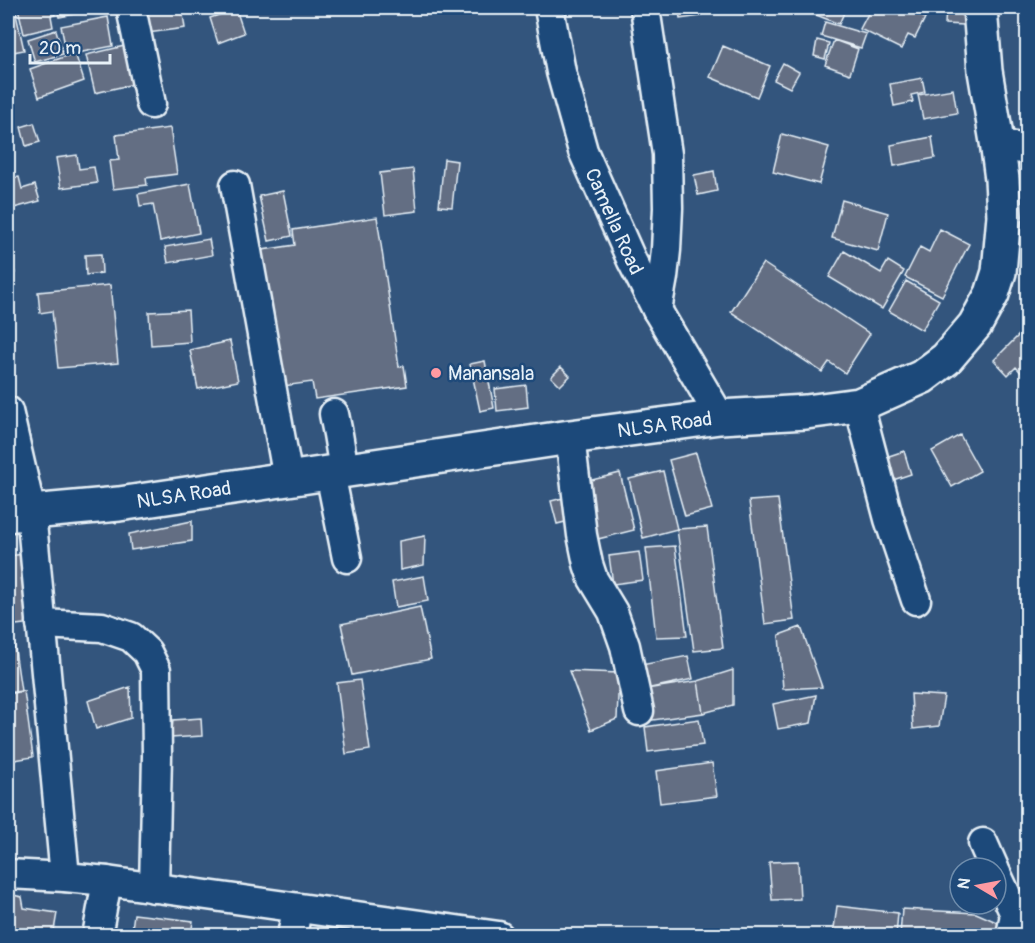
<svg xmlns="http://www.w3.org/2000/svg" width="1035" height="943" font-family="Pangolin,sans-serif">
<rect width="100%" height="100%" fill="#33557d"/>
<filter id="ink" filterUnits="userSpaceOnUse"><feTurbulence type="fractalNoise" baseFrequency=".0167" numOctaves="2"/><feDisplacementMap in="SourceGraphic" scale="12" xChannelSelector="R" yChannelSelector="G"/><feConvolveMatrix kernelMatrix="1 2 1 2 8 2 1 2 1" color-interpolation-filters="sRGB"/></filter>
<g filter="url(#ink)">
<path fill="#636e83" stroke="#e8f1f8" stroke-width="1.5" d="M18,8H54L55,15L51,16L53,27L24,34Z
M57,8H94L95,10L59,17Z
M160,8H182L185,28L140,34L137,11Z
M679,8H700L701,16L680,19Z
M805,8H846L839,24L804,10Z
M871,8H917L914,13L925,18L915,38L908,35L901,49L860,29Z
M946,8H965L964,25L945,24Z
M236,9L244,33L218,43L210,18Z
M15,10L24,50L8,53V12Z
M108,17L113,46L67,55L61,26Z
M825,22L866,34L861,48L821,36Z
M56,30L63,54L35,62L28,39Z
M817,40L829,43L825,59L814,56Z
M834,40L858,49L850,74L825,65Z
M133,44L142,82L95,93L86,55Z
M723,46L770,66L757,97L710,77Z
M75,53L84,81L39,97L30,69Z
M783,63L799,72L790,88L774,80Z
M922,78L925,92L911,95L913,102L894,106L890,84Z
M953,89L957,113L923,119L918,95Z
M34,123L40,142L26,146L21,127Z
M170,128L177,174L146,178L147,185L113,189L109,161L119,160L116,135Z
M782,134L829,147L819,184L773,172Z
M932,137L935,158L894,166L891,145Z
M77,155L79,169L94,167L97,183L61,188L56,158Z
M444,159L457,161L452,207L439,206Z
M10,167L12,178L19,177L22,189L35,185L40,201L10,209L8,200V168Z
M413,169L417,211L385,215L380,173Z
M714,171L717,191L698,195L694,175Z
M190,184L199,233L160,241L153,204L140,206L138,194Z
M283,191L292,236L269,241L259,196Z
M842,200L888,213L878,251L832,238Z
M377,217L399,367L404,366L407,386L315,399L312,382L276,387L256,251L295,245L293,230Z
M940,229L969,244L942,296L905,277L920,247L929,252Z
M209,239L212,255L168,263L165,247Z
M8,245L15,273L8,275Z
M844,251L881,273L888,261L904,271L882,309L829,277Z
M101,254L102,273L86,275L85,255Z
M763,263L870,334L845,373L829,362L822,372L731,312Z
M906,281L939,300L922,330L889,311Z
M110,285L118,363L58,368L52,311L40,313L38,292Z
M188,310L190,342L151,345L149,312Z
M1025,329L1028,331V380L1016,367L1008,375L994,360Z
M230,341L238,381L198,389L190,350Z
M485,361L494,408L480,411L470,364Z
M561,367L570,376L560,386L551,377Z
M526,385L528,407L497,411L495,389Z
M960,435L980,471L952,487L932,451Z
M904,451L911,474L884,483L877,460Z
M696,453L712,509L685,516L669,460Z
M663,471L677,529L643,538L629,479Z
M620,473L634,530L598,539L584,482Z
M571,496L577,519L557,524L551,501Z
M778,499L794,620L765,624L749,501Z
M192,521V541L131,550L129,534Z
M707,527L723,648L694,651L677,529Z
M425,536L424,565L400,570L399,541Z
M675,546L687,636L656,637L646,548Z
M639,552L643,580L613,584L609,556Z
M24,554L32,623L8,626V556Z
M424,576L428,601L396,607L392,582Z
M420,607L431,659L352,675L341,624Z
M801,627L822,687L783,689L779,635Z
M12,629L21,691L8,693V630Z
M688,656L693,679L646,689L641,665Z
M733,670V705L703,713L698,681Z
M569,671L619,673L617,719L591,730Z
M360,680L370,750L346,754L337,683Z
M698,681L703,713L646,721V689Z
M130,687L131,718L96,729L88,701Z
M24,691L33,757L8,761V694Z
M911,694L944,696L939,726L913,729Z
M816,695L811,723L778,729L773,704Z
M201,718L202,736L171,738L173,720Z
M699,719L703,745L648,752L645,727Z
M712,763L717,796L660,803L656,771Z
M798,861L800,899L772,900L769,862Z
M8,894L22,897L24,908L57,913L53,936H8Z
M837,906L898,913L896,936H833Z
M902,909L976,913L1017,931V936H900Z
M134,914L193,921L191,936H131Z"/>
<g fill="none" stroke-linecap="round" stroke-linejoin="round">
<g stroke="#e8f1f8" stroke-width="33">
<g id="minor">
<path d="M131,8L151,104"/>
<path id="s1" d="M549,8L561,72L583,151L632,261L657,310L720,417"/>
<path d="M645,8L667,154L668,208L666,250L663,277L657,310"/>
<path d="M997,142L1028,151"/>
<path d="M235,185L288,479"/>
<path d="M859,405L889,519L916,600"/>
<path d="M8,411L31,512L65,877"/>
<path d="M334,414L338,434L344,470"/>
<path d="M570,437L582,535L588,564L593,579L613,612L625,646L639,711"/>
<path d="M330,473L347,558"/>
<path d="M41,624L102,627L131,637L147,652L156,670L157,756L154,888"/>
<path d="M983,843L994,868"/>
<path d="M996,873L1015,914L1011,936"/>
<path d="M8,874L65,877L107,881L499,936"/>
<path d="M97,936L107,881"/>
<path d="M292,936L297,909"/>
</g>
</g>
<g stroke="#e8f1f8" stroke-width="38">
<g id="major">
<path id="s2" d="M8,515L31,512L119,504L570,437L720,417L806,412L859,405L922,377L946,359L975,325L992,294L999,272L1004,216L1002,179L997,142L985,71L980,8"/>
</g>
</g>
<use href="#minor" stroke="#1f4a7a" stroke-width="28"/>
<use href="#major" stroke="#1f4a7a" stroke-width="33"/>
</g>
</g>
<circle fill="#ff9aa2" stroke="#1f4a7a" stroke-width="2" cx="436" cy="373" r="6"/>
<g text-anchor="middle" stroke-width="5" stroke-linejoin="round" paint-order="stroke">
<g font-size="20" fill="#e8f1f8" stroke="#1f4a7a">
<text dy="7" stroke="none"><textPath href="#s1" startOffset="224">Camella Road</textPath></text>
<text dy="7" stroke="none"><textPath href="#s2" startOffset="663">NLSA Road</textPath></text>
<text dy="7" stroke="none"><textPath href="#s2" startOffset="177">NLSA Road</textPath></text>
</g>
<g font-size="20" fill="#e8f1f8" stroke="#1f4a7a" text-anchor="start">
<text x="448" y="380">Manansala</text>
</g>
</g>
<rect width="1035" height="943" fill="none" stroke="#1f4a7a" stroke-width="30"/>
<rect x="15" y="15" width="1005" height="913" fill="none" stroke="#e8f1f8" stroke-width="2" filter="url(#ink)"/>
<g transform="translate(978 886) rotate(280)"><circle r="28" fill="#1f4a7a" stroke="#6f8dac" stroke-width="1.5"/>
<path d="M0-4.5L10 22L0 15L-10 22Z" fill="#ff9aa2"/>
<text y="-9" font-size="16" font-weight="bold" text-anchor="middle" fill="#e8f1f8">N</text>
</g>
<path d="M30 54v9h80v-9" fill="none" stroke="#e8f1f8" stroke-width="3"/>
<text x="39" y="54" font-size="18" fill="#e8f1f8" stroke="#1f4a7a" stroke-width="4.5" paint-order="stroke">20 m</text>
</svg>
